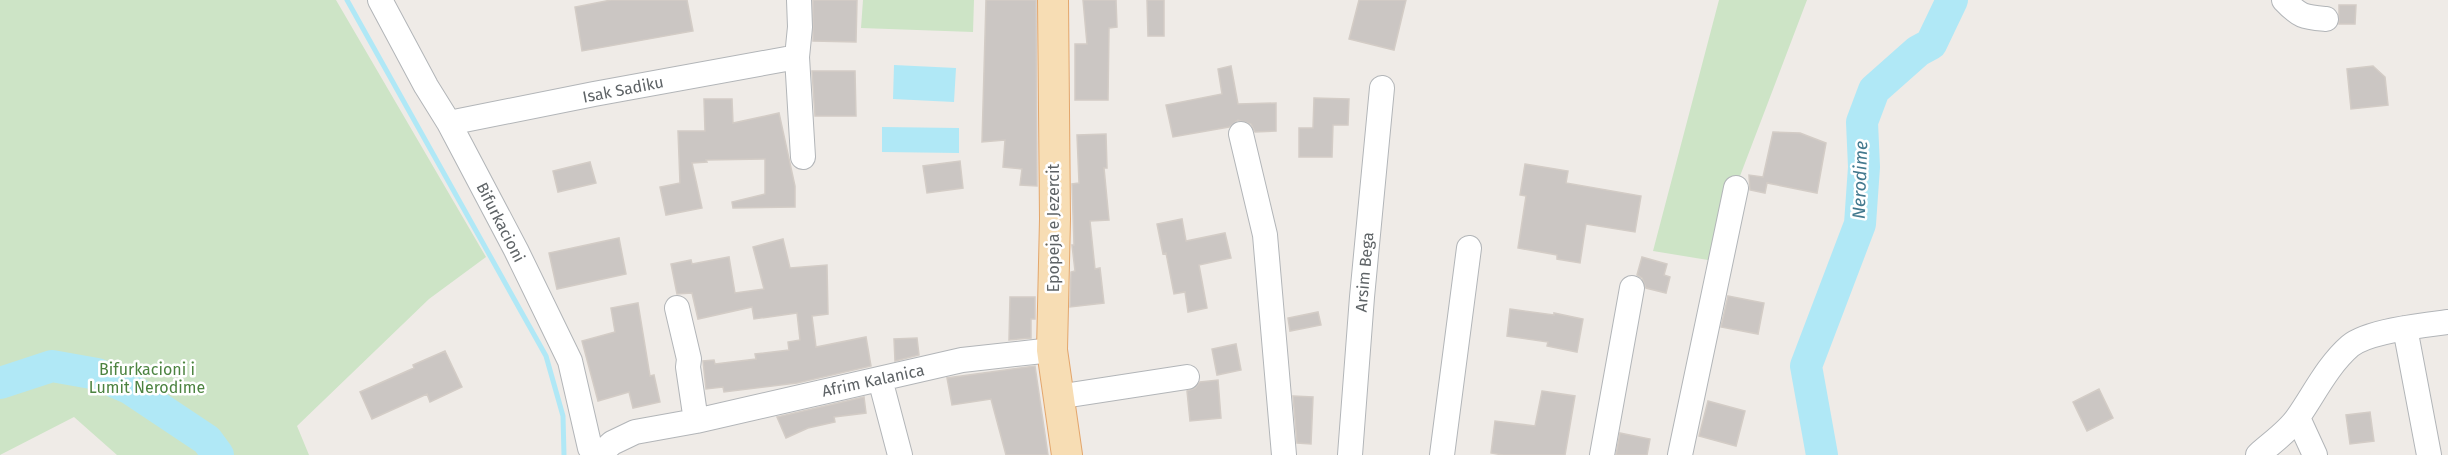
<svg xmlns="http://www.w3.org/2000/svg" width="2448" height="455" font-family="'Fira Sans',sans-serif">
<rect width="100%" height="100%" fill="#efebe7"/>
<path fill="#cde4c6" d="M0,0H336L486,257L429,299L297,426L309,455H117L74,417L0,455Z
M863,0H974L973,32L861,28Z
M1719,0H1807L1708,260L1653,251Z"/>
<path fill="#b0e8f6" d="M894,65L956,68L954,102L893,99Z
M882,127L959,128V153L882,152Z"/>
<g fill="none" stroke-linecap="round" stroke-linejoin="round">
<path stroke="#b0e8f6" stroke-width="5" d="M347,0L546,356L563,416L564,455"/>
<path stroke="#b0e8f6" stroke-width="32" d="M0,383L52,366L97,374L129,388L207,440L218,455
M1822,455L1806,366L1860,224L1864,167L1862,122L1874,90L1918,51L1931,44L1952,0"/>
</g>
<path fill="#cbc6c3" stroke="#d3ccc6" stroke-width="1.5" d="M611,0H687L693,31L582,51L575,7Z
M813,0H857L856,42L813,41Z
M986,0H1036L1037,186L1020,185L1022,169L1003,167L1005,140L982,142Z
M1083,0H1116L1117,27L1109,28L1108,100H1075V44H1087Z
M1147,0H1164V36H1148Z
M1359,0H1406L1394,50L1349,39Z
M2339,5H2356L2355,24H2339Z
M1231,66L1238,104L1276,103V131L1255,132L1251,124L1238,120L1229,127L1173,137L1166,105L1222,94L1218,69Z
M2373,66L2385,77L2388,105L2351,109L2347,69Z
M812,71H855L856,116H815Z
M1314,98L1349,99L1348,125H1333L1332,157H1299V128H1313Z
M704,99H732L733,123L779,113L795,186V207L733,208L732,202L765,194V159L706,160L707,162L692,163L702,208L666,215L660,187L680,183L678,131H705Z
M1773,132L1800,133L1826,143L1817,193L1767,183L1765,193L1750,190L1749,175L1763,177Z
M1106,134L1107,168H1104L1109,220L1090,221L1095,269L1100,268L1104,303L1070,307L1071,272L1075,271L1072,245H1074L1072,184L1079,183L1077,135Z
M960,161L963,188L927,193L923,166Z
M590,162L596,183L558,192L553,171Z
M1525,164L1568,171L1566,183L1641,196L1635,232L1586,224L1580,263L1557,259V255L1518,248L1526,196L1520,195Z
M1182,219L1186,241L1225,233L1231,258L1199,265L1207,308L1188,312L1185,292L1174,294L1166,253L1163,254L1157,224Z
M619,238L626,274L557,289L549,253Z
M783,239L790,268L827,265L828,314L812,316L816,347L866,337L871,366L797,383L724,392L723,387L706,389L703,361L714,360L715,364L756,359L755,354L789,350L788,342L800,340L797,313L754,319L752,307L698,319L692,293L677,294L671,264L691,260L692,264L729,257L735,293L764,289L753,247Z
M1642,257L1667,264L1664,275L1670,277L1666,293L1646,288L1642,278L1637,275Z
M1728,296L1764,303L1758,334L1721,327Z
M1010,297H1035V319H1031V338L1009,340Z
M638,303L650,376L654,375L660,402L633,408L629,392L598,401L582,341L615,332L611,308Z
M1510,309L1554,315V313L1583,319L1577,352L1547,346L1548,342L1507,336Z
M1318,312L1321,325L1290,331L1288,318Z
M917,338L919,355L895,361L894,339Z
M1236,344L1241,370L1217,375L1212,349Z
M445,351L462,387L430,402L427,394L372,419L360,392L414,368L413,365Z
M1035,366L1048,455H1006L991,399L952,405L947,378Z
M1218,380L1221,418L1190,421L1187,391L1195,388L1200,382Z
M2099,389L2113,418L2087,431L2073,402Z
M1542,391L1575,396L1565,455H1503L1491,453L1495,421L1535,426Z
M1293,396L1313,397L1311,444L1297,443Z
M864,397L866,413L834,417L835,422L808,428L786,438L777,417Z
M1708,401L1745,411L1736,446L1699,436Z
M2370,412L2374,441L2350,444L2346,415Z
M1620,433L1650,439L1647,455H1616Z"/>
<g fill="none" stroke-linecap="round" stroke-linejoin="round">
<g stroke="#b2b5b8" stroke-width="26">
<path id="minor" d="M380,0L426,86L449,123L516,250L570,361L590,448L595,455
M2284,0C2300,17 2304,17 2326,19
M797,57L803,157
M449,123L594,94L797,57L800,27L799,0
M1241,134L1265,235L1284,455
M677,308L689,359L688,367L696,421
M2405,328L2429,455
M880,379L900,455
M1057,397L1187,377
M2298,418L2315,455
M599,455L612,443L635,432L696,421L962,360L1052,350
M1350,455L1362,297L1382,88
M1442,455L1469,248
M1602,455L1632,288
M1680,455L1736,188
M2258,455C2271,443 2288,432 2298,417C2314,394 2328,365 2350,346C2368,331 2424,325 2448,322"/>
</g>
<g stroke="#e3a66c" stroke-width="32">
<path id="major" d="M1053,0L1055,219L1052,350L1067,455"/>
</g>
<use href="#minor" stroke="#fff" stroke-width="24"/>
<use href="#major" stroke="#f7ddb4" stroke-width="30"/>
</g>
<g text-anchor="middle" stroke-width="5" stroke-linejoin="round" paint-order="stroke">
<g font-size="16" fill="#5e6366" stroke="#fff">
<text transform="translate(623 89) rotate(-11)" y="6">Isak Sadiku</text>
<text transform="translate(501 222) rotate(63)" y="6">Bifurkacioni</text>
<text transform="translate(1053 228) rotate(-90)" y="6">Epopeja e Jezercit</text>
<text transform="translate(1364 272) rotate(-85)" y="6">Arsim Bega</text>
<text transform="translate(873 380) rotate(-12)" y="6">Afrim Kalanica</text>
</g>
<g font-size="16" fill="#4c8340" stroke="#fff">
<text x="147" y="375">Bifurkacioni i<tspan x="147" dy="18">Lumit Nerodime</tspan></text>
</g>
<g font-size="18" font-style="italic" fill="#43798e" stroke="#fff">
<text transform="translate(1860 180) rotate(-88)" y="6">Nerodime</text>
</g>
</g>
</svg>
